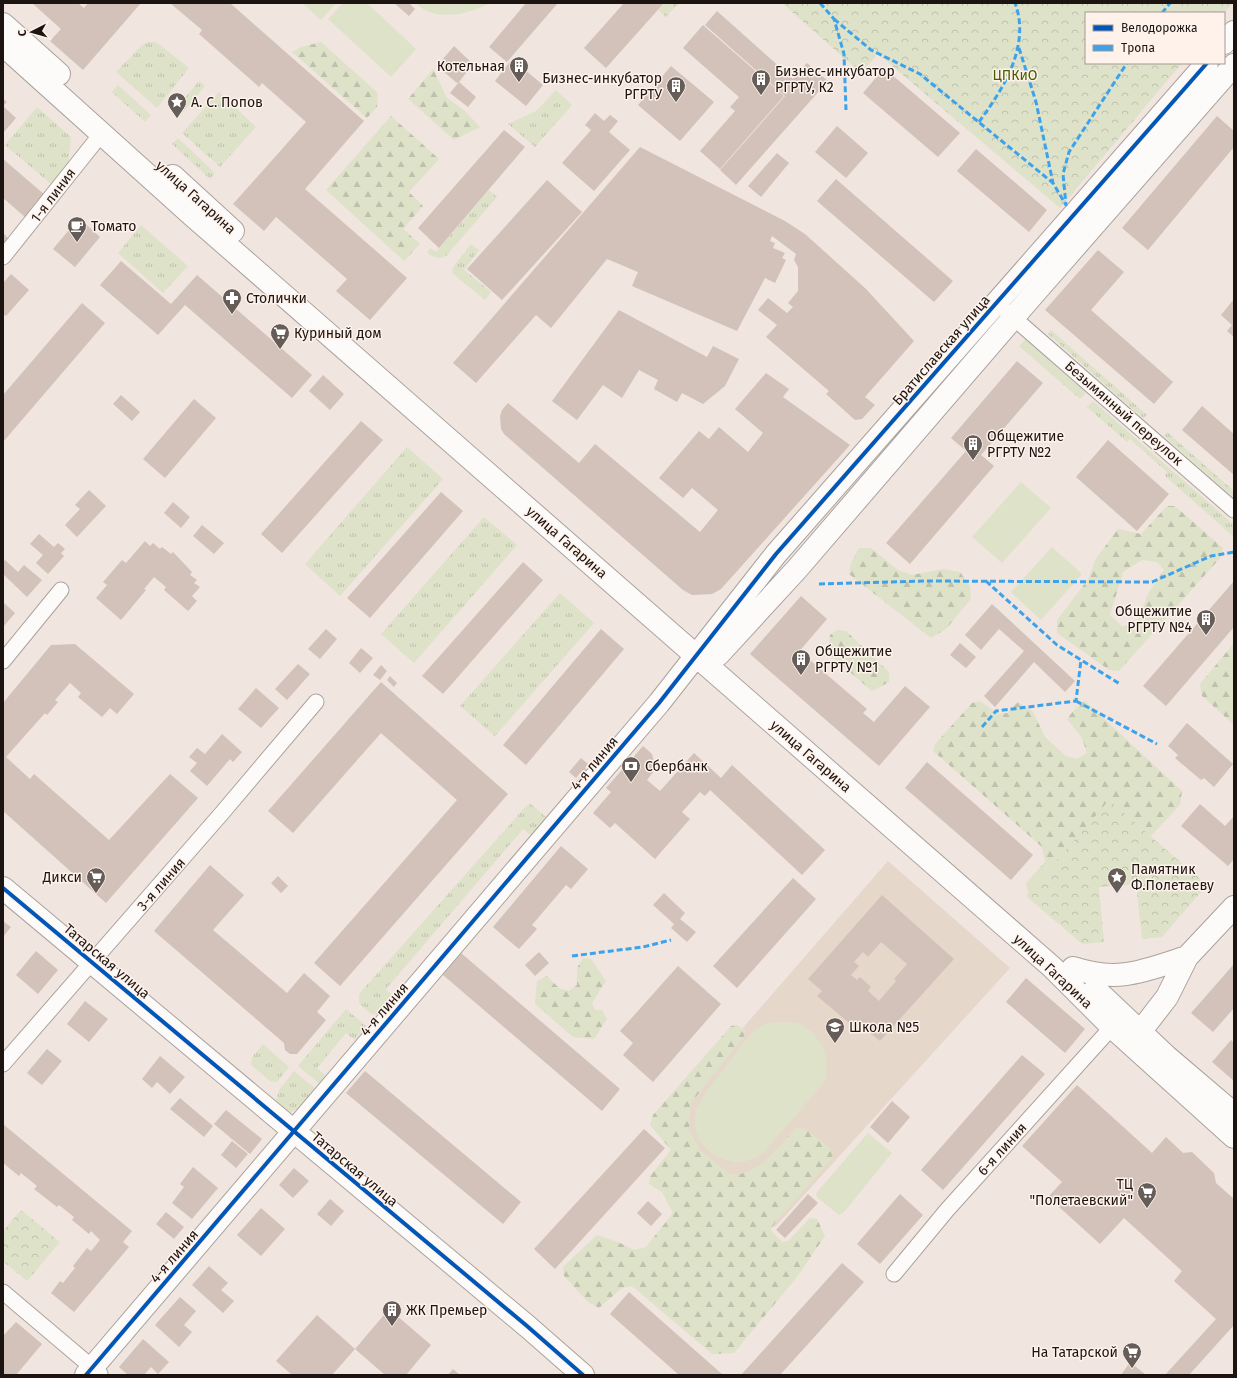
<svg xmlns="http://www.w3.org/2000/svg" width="1237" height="1378" font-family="'Fira Sans',sans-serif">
<defs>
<pattern id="grass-tufts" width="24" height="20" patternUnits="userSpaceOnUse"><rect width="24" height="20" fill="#dee2c9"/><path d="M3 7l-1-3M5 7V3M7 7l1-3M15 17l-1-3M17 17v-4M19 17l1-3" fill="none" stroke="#bec1ac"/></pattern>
<pattern id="forest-firs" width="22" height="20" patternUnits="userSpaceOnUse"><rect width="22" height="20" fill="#dee2c9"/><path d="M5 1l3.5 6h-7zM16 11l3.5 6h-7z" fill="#bec1ac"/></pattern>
<pattern id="park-crowns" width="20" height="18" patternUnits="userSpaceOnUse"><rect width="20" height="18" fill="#dee2c9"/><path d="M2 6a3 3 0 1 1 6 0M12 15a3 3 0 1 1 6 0" fill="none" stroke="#bec1ac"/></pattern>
</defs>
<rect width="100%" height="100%" fill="#f0e5df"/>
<path fill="#e6d7cb" d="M888,861L1010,968L775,1227L662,1121Z"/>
<path fill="url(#grass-tufts)" d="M665,3H679L666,17L658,10Z
M148,42H156L189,68L157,108L116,72L141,46Z
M199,81L205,86L179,117L173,112Z
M118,85L151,115L145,122L112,92Z
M556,90L572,105L535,147L508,124L536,111Z
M219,92L256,127L220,167L182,133Z
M37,107L71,137L68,165L52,185L5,145Z
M178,138L215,173L210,179L172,144Z
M489,190L497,197L446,256C438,260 434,257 427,253L430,248L436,252Z
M141,225L188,266L163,293L118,253Z
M471,244L479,250L464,270L491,292L485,300L452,273L453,267Z
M1051,330L1147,415L1143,418L1048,334Z
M1025,339L1086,393L1080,399L1019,346Z
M1093,401L1234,525V537L1165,476L1167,472L1130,439L1127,442L1087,407Z
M1167,432L1234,491V498L1164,436Z
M407,447L443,479L340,596L305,564Z
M484,517L517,545L414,663L381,634Z
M560,593L594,623L495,736L460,706Z
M531,804L547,818L537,835H531L523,829L386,989L391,994L390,1000L379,1014H371L359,1003V994L527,805Z
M346,1009L366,1026L355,1040L346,1033L317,1068L326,1076L320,1084L298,1066Z
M263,1044L289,1067L277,1082L270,1081L251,1065L252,1057Z
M294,1071L316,1089L301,1107L292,1112L281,1109L276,1100L279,1090Z"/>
<path fill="url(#forest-firs)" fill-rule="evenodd" d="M321,42L378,93L377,107L367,118L292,52L301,47Z
M433,69L447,98L464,110L480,127L454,140L408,99Z
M391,116L439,159L409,192L423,206L403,229L420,244L404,261L326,190Z
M1167,506H1175L1223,548L1221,557L1119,671L1109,670L1057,633V620L1089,578L1095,560L1118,529L1141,534ZM1142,560L1157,562L1164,570L1148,594L1136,625L1123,627L1110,615L1123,572Z
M859,548H871L898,570L912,575L944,569L960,572L970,586L971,599L946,629L931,638L849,574L851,563Z
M837,630L846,631L889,672V682L872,691L828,653L830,635Z
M1234,643V725L1202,696L1200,684Z
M980,701L998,714L1007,713L1018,702L1033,712L1045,737L1066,756L1077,759L1087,753L1082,738L1067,719L1075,709L1085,701L1182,791L1180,805L1148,839L1141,881L1097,883L1072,929L1027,890L1026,883L1045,862L1042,847L933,751L935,744L972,703Z
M583,958L591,959L606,981L592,1003L595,1010H602L607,1019L594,1039L573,1037L535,1004L537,981L547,976L559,988L569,991L577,985V968Z
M737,1025L745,1030L744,1036L691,1103L689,1129L700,1150L731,1175C760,1174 778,1148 796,1128L805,1129L830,1148L833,1158L776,1221L771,1230L782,1242L788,1241L810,1218L817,1219L825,1236L797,1277L734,1353L712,1354L632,1286L622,1288L599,1308L588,1302L564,1276L563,1267L597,1235L620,1243L634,1250L646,1247L673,1213L662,1192L649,1184L650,1176L671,1150L650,1125L653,1115L731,1026Z"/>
<path fill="url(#park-crowns)" d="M782,3H1233L1224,13H1086V63H1182L1060,208L878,54L861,73Z
M1109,800L1207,885L1162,937L1142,939L1136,884L1099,887L1104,942L1082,944L1026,896Z
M21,1210L60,1242L27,1281L3,1261V1231Z"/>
<path fill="#dee2c9" d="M302,3H336L321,20Z
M343,3H367L416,49L391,77L328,19Z
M415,3H491C467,14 437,23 415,3Z
M1021,482L1051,508L1002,563L972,537Z
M1052,547L1082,574L1041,620L1011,592Z
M781,1022L798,1023L812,1032L823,1047L827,1060L826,1080L763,1153C747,1163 739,1165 721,1158C711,1154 703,1147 699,1138C684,1110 713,1084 728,1064C738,1051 750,1030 766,1024C770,1022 777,1023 781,1022Z
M868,1133L892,1153L843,1213L839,1215L818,1198L816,1195L817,1192Z"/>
<path fill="#d2c2ba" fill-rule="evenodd" d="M32,3H78L84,8L88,3H141L83,70L50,41L61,29Z
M170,3H230L364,121L305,189L407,278L370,320L336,291L347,279L276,217L264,231L233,204L306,122L262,83L259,87L199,34L202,30Z
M394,3H409L415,9L409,16Z
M526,3H558L507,62L489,47Z
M624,3H664L606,68L584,48Z
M717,11L793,79L807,63L828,81L736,185L720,170L785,96L705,25Z
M703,25L784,96L720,169L700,151L735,111L730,107L739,97L683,48Z
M454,46L473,64L459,82L476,97L468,107L450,93L459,82L457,83L437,66Z
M512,59L543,85L526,106L495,81Z
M671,66L714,102L680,141L638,105Z
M884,68L960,133L938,157L863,93Z
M3,99L7,102L3,106L16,118L3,133Z
M595,113L604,121L610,115L618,121L609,132L630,150L594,191L562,163L591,130L585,125Z
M1217,116L1234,131V147L1148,250L1122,228Z
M837,126L868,153L846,178L815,152Z
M504,130L525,147L439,248L418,228Z
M640,147L785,221L805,234L866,289L914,341L865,397L875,405L862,419L855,420L826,394L829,391L766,337L777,325L758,310L768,298L787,313L793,307L788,303L798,291V267L794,260L796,254L772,236L770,241L775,243L773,248L785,253L782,258L786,260L775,283L765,278L737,331L632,286L638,272L607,259L551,328L536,315L476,383L453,363Z
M976,149L1047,210L1029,232L957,171Z
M777,153L789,163L761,197L748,186Z
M3,159L45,195L25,217L3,198Z
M836,179L953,281L934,302L817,201Z
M547,180L582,212L502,300L467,269Z
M79,218L100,237L75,267L53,249Z
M3,233L8,238L3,244Z
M1098,250L1124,272L1091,310L1173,382L1154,404L1045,310Z
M121,261L171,304L197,275L312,375L292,398L185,305L158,335L100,285Z
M11,274L29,290L6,316L3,314V283Z
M1234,299V337L1227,331L1232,325L1221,315Z
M82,303L105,323L3,442V395Z
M619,310L707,357L713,346L739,359L725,386L703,404L682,393L677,402L654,389L658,380L639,370L622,398L603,385L577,420L552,401Z
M1017,361L1043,383L981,455L994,466L910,564L886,543L966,451L951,438Z
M766,373L789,389L783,397L850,445L721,589L712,594L692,595L683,590L504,434L501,429L500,416L502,410L508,403L579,463L595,444L700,532L718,510L692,488L683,498L659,478L699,431L709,439L719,427L748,452L763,433L735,409Z
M323,375L344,394L330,410L309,391Z
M121,395L140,412L132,421L113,404Z
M194,399L216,418L165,478L143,459Z
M1202,406L1234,434V475L1182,430Z
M361,421L383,440L282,553L261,534Z
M1108,440L1169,494L1137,531L1076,477Z
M89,490L106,506L77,537L65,525L80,509L75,505Z
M441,492L463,511L370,618L347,598Z
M173,502L190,517L181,528L164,513Z
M202,525L224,543L214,554L193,536Z
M39,534L54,547L58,543L65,549L61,553L64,556L48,574L36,563L43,555L30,544Z
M145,541L150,546L153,543L160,549L162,547L171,554L173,552L192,572L190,575L197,580L194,583L200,587L192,596L197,601L188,611L164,590L166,587L154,577L144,589L146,590L121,620L96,598L107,585L103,582L122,560L126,563Z
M5,560L18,572L24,565L42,580L27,597L3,574V563Z
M523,562L543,580L443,694L422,676Z
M1234,581V627L1166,706L1143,686Z
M801,596L827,619L796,655L807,665L811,661L867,709L863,713L874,722L905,686L930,707L879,766L750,654Z
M3,602L15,613L3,627Z
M992,604L1075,681L1065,692L1034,662L995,707L984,696L1024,651L999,629L981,650L965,635Z
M326,629L337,639L320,659L308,649Z
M601,629L624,649L526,765L503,745Z
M960,643L976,657L966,668L950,655Z
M75,644L134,694L117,714L110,708L102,717L78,697L81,693L70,683L55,700L58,702L47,715L45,713L6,757L30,779L34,774L109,840L170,774L198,798L106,903L3,811V703L51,645Z
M361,648L373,658L360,673L349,663Z
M298,664L310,674L287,700L275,689Z
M381,665L387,671L380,680L373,675Z
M390,676L397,683L394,687L387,680Z
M381,682L508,794L340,986L314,963L457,800L381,733L293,833L268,811Z
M256,688L279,708L261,728L238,709Z
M1187,723L1233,764L1214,787L1204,778L1201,780L1175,758L1178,755L1168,746Z
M222,734L242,752L233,762L230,759L207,786L190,771L197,763L189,757L197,748L205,754Z
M643,746L652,754L654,762V771L647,780L660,791L694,753L721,778L732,765L825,850L802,875L710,790L705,796L700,792L682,812L690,819L655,859L615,823L610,828L593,813L611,792L606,788Z
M581,758L588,764L585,768L587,770L583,776L580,773L576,778L569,772Z
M927,762L1033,855L1011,880L905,788Z
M1200,804L1225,826L1234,816V859L1228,866L1181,826Z
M561,846L588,869L571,889L566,885L532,925L537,929L519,949L493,927Z
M210,865L244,895L213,930L287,993L304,973L330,996L317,1012L326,1020L297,1054H290L285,1050L284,1043L154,931Z
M278,876L288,886L281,893L271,883Z
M793,878L816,899L737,988L713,966Z
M664,893L685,913L680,919L696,932L687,942L671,928L674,924L653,905Z
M882,895L954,959L880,1041L864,1028L860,1032L817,996L822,991L808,979ZM881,942L907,964L894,979L896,981L879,1001L868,991L871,987L860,977L857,980L851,975L859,966L854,962L863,952L868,957Z
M3,921L11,927L3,937Z
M36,951L58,970L38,994L16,975Z
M539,952L549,963L535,976L525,965Z
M461,953L620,1089L602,1111L443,975Z
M1234,964V1008L1213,1032L1191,1013Z
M678,966L721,1004L653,1082L623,1055L633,1043L620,1031Z
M1026,978L1085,1029L1065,1053L1006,1002Z
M85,1001L108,1019L89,1042L67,1024Z
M1231,1040L1234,1043V1081L1212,1062Z
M47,1049L62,1061L42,1085L27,1073Z
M1022,1055L1045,1074L943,1190L921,1170Z
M160,1056L185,1077L170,1094L157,1082L152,1088L142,1079Z
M365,1071L521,1202L503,1224L346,1093Z
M1077,1085L1152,1153L1166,1137L1183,1153L1192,1152L1214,1173L1216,1183L1234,1199V1325L1189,1375H1165L1216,1319L1174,1281L1182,1271L1124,1218L1100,1244L1048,1197L1062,1182L1022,1146Z
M180,1098L213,1126L204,1137L170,1109Z
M892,1101L910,1117L888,1143L870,1127Z
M226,1110L262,1139L250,1154L214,1124Z
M3,1124L132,1231L123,1242L129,1247L74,1312L51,1293L60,1281L63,1283L75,1268L73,1266L87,1248L91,1251L100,1240L91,1231L89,1234L72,1220L74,1217L59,1205L57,1207L34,1189L37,1186L21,1173L19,1176L3,1163Z
M644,1129L665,1148L555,1269L534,1249Z
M232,1141L248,1154L236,1168L221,1155Z
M193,1167L218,1188L192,1219L172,1203L184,1187L180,1184Z
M294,1168L309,1181L293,1198L279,1185Z
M808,1194L818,1203L785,1238L776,1230Z
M900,1194L923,1215L880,1264L857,1244Z
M330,1199L344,1211L331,1226L317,1214Z
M648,1201L662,1214L651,1226L637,1213Z
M261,1208L285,1229L261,1256L237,1235Z
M166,1212L184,1227L174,1239L156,1224Z
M842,1263L864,1282L780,1375H741Z
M209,1266L228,1283L221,1290L234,1301L223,1313L192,1285Z
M629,1292L723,1375H679L610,1314Z
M180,1297L196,1311L184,1325L192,1332L179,1347L155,1325Z
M389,1309L431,1345L406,1375H385L355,1349L332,1375H292L276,1361L317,1315L355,1349Z
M16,1322L42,1344L16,1375H3V1336Z
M143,1339L169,1362L158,1374L151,1367L144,1375H128L119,1367Z
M1130,1362L1146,1375H1121Z
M453,1369L460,1375H448Z"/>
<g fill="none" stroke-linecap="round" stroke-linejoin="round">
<g stroke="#aaa29d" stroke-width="17">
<path id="street" d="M3,257L102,133
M1007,312L1234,510
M3,661L61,590
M3,1064L222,813L316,702
M894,1274L947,1210L1112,1027
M3,1292L100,1374"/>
</g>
<g stroke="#aaa29d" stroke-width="24">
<path id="secondary" d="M3,24L59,74
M1224,43L1234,32
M3,45L192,215L1052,967L1112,1027L1234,1137
M173,176L233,231
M697,657L718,655L797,569L1031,297L1234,65
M3,888L527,1326L583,1375
M1073,968C1119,983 1143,971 1187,957
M1095,989L1166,1056L1234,1114
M1140,1032L1167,997L1187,957L1234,907
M86,1375L659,703L776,554L1207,63"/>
</g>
<use href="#street" stroke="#fdfbfa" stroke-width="15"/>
<use href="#secondary" stroke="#fdfbfa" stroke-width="22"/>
<path stroke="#3da2ea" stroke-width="3" stroke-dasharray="6 3" stroke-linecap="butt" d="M820,3L834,19L844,54L846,110
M1162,13L1170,3
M834,19L871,50L920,74L1053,183
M1019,48L1036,102L1053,183L1066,205L1063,174L1069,152L1127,63
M979,122C1003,89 1031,46 1015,3
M986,581L1057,645L1120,684
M819,584L926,581L1152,582L1211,556L1234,552
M1076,701L1157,744
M982,727L996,711L1076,701L1081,660
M572,956L643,947L671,940"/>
<g stroke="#fef2eb" stroke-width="6">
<path id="cycleway" d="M3,888L527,1326L583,1375
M86,1375L659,703L776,554L1207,63"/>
</g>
<use href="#cycleway" stroke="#0057b8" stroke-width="4"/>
</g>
<defs>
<g id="building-pin" transform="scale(1)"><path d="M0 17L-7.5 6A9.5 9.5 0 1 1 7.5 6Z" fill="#665d59" stroke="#fef2eb"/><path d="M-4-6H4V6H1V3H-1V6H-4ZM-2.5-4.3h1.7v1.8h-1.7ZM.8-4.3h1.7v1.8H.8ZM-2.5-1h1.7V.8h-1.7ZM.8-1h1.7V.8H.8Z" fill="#fff"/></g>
<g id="sight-pin" transform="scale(1)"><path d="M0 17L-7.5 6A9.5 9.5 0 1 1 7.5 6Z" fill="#665d59" stroke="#fef2eb"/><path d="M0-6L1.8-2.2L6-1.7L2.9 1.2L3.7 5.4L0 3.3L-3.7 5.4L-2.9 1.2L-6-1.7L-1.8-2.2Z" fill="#fff"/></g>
<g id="cafe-pin" transform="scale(1)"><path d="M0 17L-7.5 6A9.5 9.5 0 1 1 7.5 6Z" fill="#665d59" stroke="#fef2eb"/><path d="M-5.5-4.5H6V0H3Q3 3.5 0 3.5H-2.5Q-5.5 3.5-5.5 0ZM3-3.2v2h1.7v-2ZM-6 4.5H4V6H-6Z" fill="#fff"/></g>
<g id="pharmacy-pin" transform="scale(1)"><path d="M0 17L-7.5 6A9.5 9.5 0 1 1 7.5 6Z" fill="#665d59" stroke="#fef2eb"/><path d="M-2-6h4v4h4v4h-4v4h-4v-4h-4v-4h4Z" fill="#fff"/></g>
<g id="supermarket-pin" transform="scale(1)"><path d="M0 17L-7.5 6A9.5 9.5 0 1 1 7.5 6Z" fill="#665d59" stroke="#fef2eb"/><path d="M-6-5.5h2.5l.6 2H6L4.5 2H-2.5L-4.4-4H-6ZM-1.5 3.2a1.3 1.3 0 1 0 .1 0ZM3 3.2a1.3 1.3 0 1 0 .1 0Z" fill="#fff"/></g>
<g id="bank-pin" transform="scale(1)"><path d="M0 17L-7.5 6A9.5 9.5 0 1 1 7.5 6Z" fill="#665d59" stroke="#fef2eb"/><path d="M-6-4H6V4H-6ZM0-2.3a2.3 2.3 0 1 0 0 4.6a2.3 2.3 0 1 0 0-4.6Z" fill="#fff"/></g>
<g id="school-pin" transform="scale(1)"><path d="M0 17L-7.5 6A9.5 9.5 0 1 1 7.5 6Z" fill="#665d59" stroke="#fef2eb"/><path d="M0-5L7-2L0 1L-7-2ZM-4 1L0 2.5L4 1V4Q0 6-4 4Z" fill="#fff"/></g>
</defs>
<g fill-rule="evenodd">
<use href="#building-pin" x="519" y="66"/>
<use href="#building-pin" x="761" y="79"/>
<use href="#building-pin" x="676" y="86"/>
<use href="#sight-pin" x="177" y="102"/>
<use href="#cafe-pin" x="77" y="226"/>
<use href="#pharmacy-pin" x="232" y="298"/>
<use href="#supermarket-pin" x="280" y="333"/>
<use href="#building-pin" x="973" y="444"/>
<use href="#building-pin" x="1206" y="619"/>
<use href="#building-pin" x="801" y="659"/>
<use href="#bank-pin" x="631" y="766"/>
<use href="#supermarket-pin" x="96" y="877"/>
<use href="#sight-pin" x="1117" y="877"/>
<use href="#school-pin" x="835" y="1027"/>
<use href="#supermarket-pin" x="1147" y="1192"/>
<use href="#building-pin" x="392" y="1310"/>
<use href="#supermarket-pin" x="1132" y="1352"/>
</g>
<g text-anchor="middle" stroke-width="3" stroke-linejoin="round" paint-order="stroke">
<g font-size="14" fill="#1b1411" stroke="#fef2eb" text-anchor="start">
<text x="505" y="71" text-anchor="end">Котельная</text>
<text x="775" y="76">Бизнес-инкубатор<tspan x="775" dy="16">РГРТУ, К2</tspan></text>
<text x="662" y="83" text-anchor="end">Бизнес-инкубатор<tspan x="662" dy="16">РГРТУ</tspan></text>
<text x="191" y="107">А. С. Попов</text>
<text x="91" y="231">Томато</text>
<text x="246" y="303">Столички</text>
<text x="294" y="338">Куриный дом</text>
<text x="987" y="441">Общежитие<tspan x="987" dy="16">РГРТУ №2</tspan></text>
<text x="1192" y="616" text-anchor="end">Общежитие<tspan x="1192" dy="16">РГРТУ №4</tspan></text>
<text x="815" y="656">Общежитие<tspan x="815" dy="16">РГРТУ №1</tspan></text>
<text x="645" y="771">Сбербанк</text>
<text x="1131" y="874">Памятник<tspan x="1131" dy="16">Ф.Полетаеву</tspan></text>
<text x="82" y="882" text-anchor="end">Дикси</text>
<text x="849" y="1032">Школа №5</text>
<text x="1133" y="1189" text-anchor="end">ТЦ<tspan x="1133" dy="16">"Полетаевский"</tspan></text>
<text x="406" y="1315">ЖК Премьер</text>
<text x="1118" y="1357" text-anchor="end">На Татарской</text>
</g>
<g font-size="14" fill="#485e00" stroke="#fef2eb">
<text x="1015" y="80">ЦПКиО</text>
</g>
<g font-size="14" fill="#1b1411" stroke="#fef2eb">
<text transform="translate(53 195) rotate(-53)" y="5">1-я линия</text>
<text transform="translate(196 197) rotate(42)" y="5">улица Гагарина</text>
<text transform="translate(941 350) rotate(-49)" y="5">Братиславская улица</text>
<text transform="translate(1124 413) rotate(41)" y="5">Безымянный переулок</text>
<text transform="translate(567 542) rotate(41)" y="5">улица Гагарина</text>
<text transform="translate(811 756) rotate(41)" y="5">улица Гагарина</text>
<text transform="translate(594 763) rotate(-50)" y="5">4-я линия</text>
<text transform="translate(161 884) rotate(-49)" y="5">3-я линия</text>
<text transform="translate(107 961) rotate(40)" y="5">Татарская улица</text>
<text transform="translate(1053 971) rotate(43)" y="5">улица Гагарина</text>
<text transform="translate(384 1009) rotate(-49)" y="5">4-я линия</text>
<text transform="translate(1002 1149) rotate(-48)" y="5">6-я линия</text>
<text transform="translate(355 1169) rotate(40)" y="5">Татарская улица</text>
<text transform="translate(174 1256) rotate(-49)" y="5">4-я линия</text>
</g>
</g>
<rect width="1237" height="1378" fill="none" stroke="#1b1411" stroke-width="8"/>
<rect x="1085" y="12" width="140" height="52" fill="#fef2eb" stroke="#a39994"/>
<rect x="1093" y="25" width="20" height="6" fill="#0057b8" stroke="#a39994"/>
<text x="1121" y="32" font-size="12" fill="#1b1411">Велодорожка</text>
<rect x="1093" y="45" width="20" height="6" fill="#3da2ea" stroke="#a39994"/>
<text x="1121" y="52" font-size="12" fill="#1b1411">Тропа</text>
<g transform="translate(32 32) rotate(264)" stroke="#fef2eb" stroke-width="3" paint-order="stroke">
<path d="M0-3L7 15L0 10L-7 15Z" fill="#1b1411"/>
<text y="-6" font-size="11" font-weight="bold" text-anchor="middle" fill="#1b1411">С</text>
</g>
</svg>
